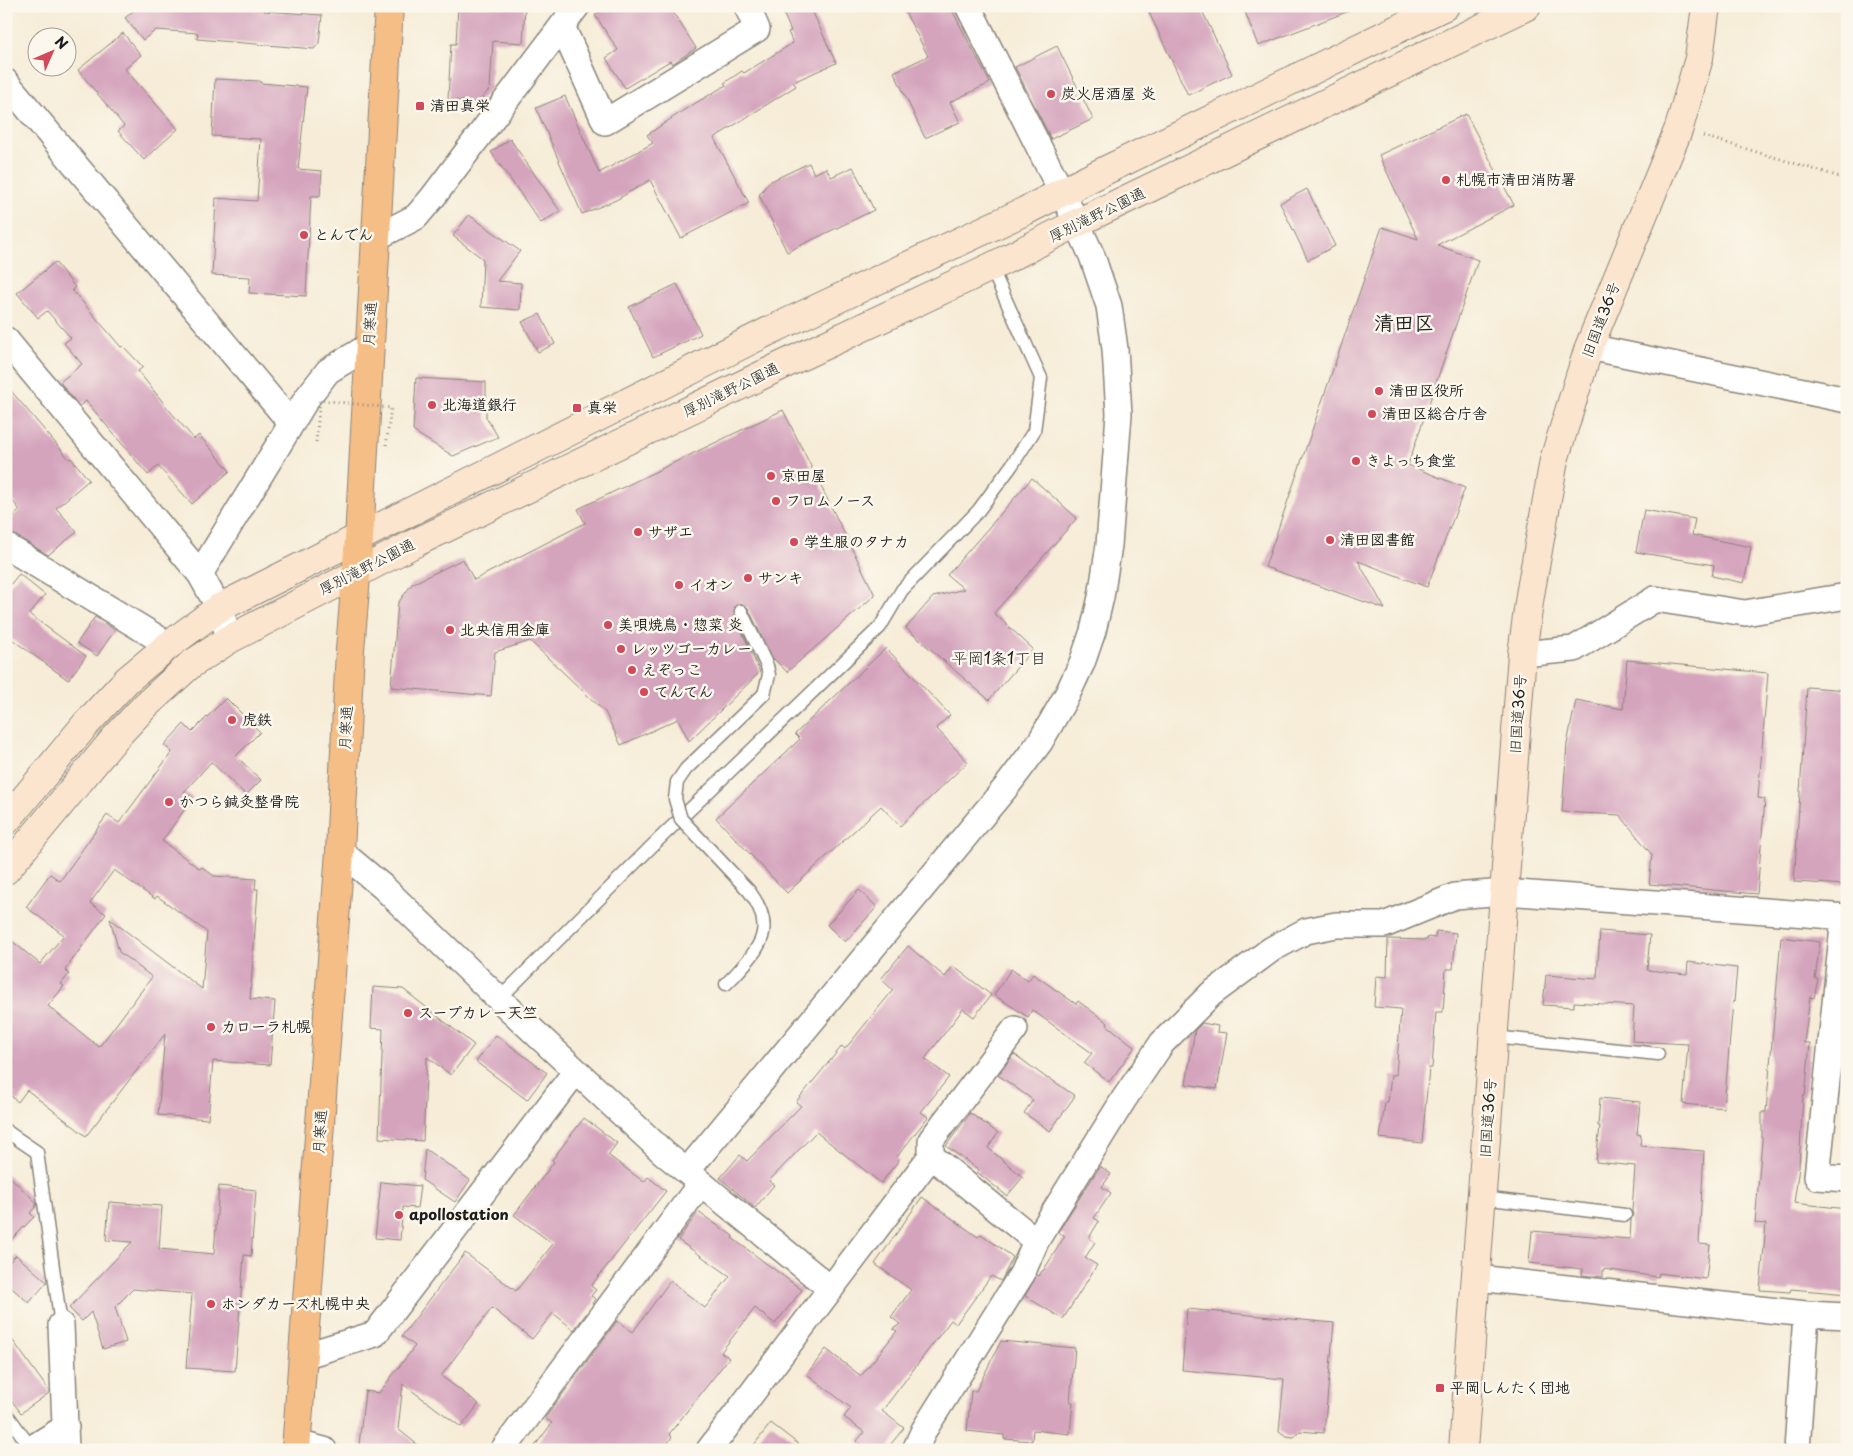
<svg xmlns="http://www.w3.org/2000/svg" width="1853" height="1456" font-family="'Playpen Sans','Klee One',sans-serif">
<rect width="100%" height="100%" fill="#fbf7ec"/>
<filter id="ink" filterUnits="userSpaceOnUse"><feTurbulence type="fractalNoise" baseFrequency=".02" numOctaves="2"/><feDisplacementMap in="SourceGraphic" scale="10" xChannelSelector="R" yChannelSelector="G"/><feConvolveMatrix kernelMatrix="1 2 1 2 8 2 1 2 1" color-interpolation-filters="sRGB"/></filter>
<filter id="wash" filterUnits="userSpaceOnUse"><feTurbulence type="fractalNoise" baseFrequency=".0096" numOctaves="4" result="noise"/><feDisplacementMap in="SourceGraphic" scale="20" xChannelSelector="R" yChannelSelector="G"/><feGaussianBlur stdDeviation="1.12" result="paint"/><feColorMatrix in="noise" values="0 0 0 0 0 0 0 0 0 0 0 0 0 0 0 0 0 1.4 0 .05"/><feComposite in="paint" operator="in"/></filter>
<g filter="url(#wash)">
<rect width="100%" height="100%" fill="#f6ecd7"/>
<g id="blocks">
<path fill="#d4a3bc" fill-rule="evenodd" d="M139,6H265L264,11L322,15L319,43L314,49L267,45L197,39L198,33L156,30L143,40L125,18Z
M458,6H525L523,43L493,41L490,89L478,102L448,100L451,44H456Z
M608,6H669L696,48L672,64L670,61L625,88L606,58L618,50L595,15Z
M780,6H810L836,63L793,82L796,86L714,138L749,203L681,238L650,180L616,200L582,214L536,108L565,96L599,173L653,143L647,135L684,110L726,85L724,83L742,71L744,73L793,43L788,32L791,31Z
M902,6H950L990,83L950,102L960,122L925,138L894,72L928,56Z
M1146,6H1200L1232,74L1188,95Z
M1243,6H1357V8L1258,46Z
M123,33L141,55L125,69L178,129L144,160L118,131L124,126L78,70Z
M1057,46L1093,119L1051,139L1015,67Z
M215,79L260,81V83L307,87L298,169L322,171L320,196H311L306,296L249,293L250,277L212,275L216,198L257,201L261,139L212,136Z
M1466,114L1514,205L1437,245L1478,260L1408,465L1465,488L1427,587L1358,561L1385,609L1265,567L1382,227L1418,239L1379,155Z
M510,139L560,211L541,223L491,152Z
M809,163L814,174L826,168L831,177L853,167L874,210L787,252L759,195L769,182Z
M1307,189L1335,246L1308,260L1280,203Z
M469,215L520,251L497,281L521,283L520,310L481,307L483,259L453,236Z
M55,262L75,287L72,290L121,347L123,346L143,367L138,371L170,411L194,439L199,435L230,471L192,504L158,466L148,475L86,401L79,406L60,382L82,364L64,343L71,338L47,311L38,318L17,293Z
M677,284L701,334L653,357L629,307Z
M540,314L555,344L538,352L522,322Z
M416,378L486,382V417L498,437L453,456L413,431Z
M6,385L69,459L71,458L89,480L56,508L77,532L48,555L13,534L6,532V523L20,510L6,493Z
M783,410L875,595L787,672L774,659L773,660L748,608L741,603L735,606L734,614L760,672L689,741L678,719L621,745L605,712L530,641L495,652L491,696L391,687L398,603L412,584L463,559L474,580L585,523L578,509Z
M1032,478L1077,518L994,613L1033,649L989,700L906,628L933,597L964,589L947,575Z
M1644,510L1695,519L1692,535L1751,547L1744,583L1712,576L1714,565L1636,552Z
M19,574L45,595L29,614L86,656L68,680L6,635V590Z
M95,617L115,630L97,656L77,643Z
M886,648L950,715L936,728L968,762L900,826L881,806L787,893L716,818L800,739L795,734Z
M1627,660L1768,673L1758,798L1765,799L1757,894L1649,884L1652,855L1620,815L1562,812L1567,744L1576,700L1623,709Z
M1807,687L1847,690V885L1794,882Z
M226,698L260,732L236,756L261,780L246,795L211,762L184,792L193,798L162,841L200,869L202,867L214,876L256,879L255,889H258L250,999L275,1001L270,1065L213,1061L208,1119L158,1115L165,1034L86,1136L27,1090L18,1102L6,1092V936L40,964L64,935L26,907L50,874L60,881L107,815L119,823L172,752L164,745L184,724L192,732ZM114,870L155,899L157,896L207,932L202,989L110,919L119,952L152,977L99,1047L48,1006L64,986L61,984L69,974L65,970L106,914L90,903Z
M859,890L877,907L845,942L827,925Z
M1436,931L1456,933L1453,969H1446L1443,1012H1436L1432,1068H1429L1422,1143L1380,1138L1385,1102H1388L1391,1075H1396L1401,1009L1374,1007L1376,976L1387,977L1388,939L1427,940L1428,937L1435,938Z
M1600,931L1650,935L1647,970L1687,974L1688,962L1737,968L1734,1002L1733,1001L1724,1108L1683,1104L1688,1044L1632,1041L1634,1006L1574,1002V1007L1543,1005L1546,975L1597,979Z
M1781,937L1820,942L1815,979H1818L1814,998L1810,997L1804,1043H1810L1805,1096H1803L1799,1167L1794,1203L1847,1209V1294L1791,1289L1790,1292L1760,1290L1766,1224L1755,1223L1762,1141V1112H1766Z
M908,946L945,977L953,966L991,995L974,1017L963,1009L925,1059L949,1077L921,1112L928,1117L896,1158L899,1160L881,1183L816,1132L769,1181L774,1185L755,1208L720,1178L740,1155L747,1161L801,1106L796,1102L842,1046L845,1049L893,990L881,979Z
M1011,969L1028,981L1033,974L1076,1004L1078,1001L1108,1023L1107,1025L1135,1047L1109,1082L1084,1063L1092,1053L1032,1010L1028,1017L994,995Z
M373,987L403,989L474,1045L451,1075L427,1057L423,1141L379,1138L383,1029L371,1028Z
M1202,1023L1218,1026L1217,1032L1227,1033L1217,1089L1186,1084L1195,1030Z
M496,1035L547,1073L527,1100L476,1062Z
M1014,1054L1048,1079L1049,1078L1075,1096L1050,1131L1024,1113L1033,1100L998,1075Z
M1600,1098L1640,1102L1637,1134L1641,1135L1640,1146L1704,1151L1699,1244L1710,1245L1706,1279L1659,1273L1658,1277L1603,1269V1277L1582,1275L1583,1269L1529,1263L1532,1231L1630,1239L1631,1220L1633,1215L1632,1211L1635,1166L1596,1162L1600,1126H1598Z
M970,1113L998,1133L988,1148L1023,1177L1007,1196L977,1172L979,1170L946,1146Z
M584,1118L617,1143L608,1155L644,1182L648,1177L666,1191L591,1286L596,1290L591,1296L596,1299L593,1303H594L574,1330L553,1313L532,1339L492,1308L441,1376L479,1404L461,1427L403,1384L398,1429L424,1450H400L359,1445L365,1391L379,1393L415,1346L402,1336L465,1253L516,1291L553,1244L514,1215L554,1162L552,1160Z
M425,1149L470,1180L455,1202L422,1180Z
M1100,1166L1111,1174L1102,1187L1111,1193L1094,1218L1099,1221L1089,1238L1095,1242L1085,1258L1097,1265L1063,1319L1025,1296L1037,1275L1039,1276L1042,1271H1043L1065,1236L1058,1232Z
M6,1173L36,1202V1206L30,1213L34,1217L6,1245Z
M381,1182L420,1186L417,1208L403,1207L400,1240L375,1238Z
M219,1186L256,1190L251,1256L244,1255L235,1371L186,1368L192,1294L133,1289L115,1307L126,1342L103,1349L91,1312L82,1321L69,1308L132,1242L106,1240L109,1202L162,1206L159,1249L214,1254Z
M922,1197L978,1237L981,1234L1013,1257L1001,1281L991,1276L956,1324L951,1320L882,1411L904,1428L886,1450H867L857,1441L864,1432L844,1417L851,1408L807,1374L826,1349L861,1376L897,1331L893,1329L900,1324L891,1317L911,1290L875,1264Z
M698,1212L733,1236L732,1238L802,1290L775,1324L755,1308L721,1352L729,1358L669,1434L672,1437L663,1450H532L552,1423L545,1418L617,1321L633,1332L670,1281L705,1308L730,1276L678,1240Z
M16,1255L47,1282L29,1303L6,1283V1266Z
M1187,1309L1334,1323L1324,1433L1300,1431L1294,1437L1286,1436L1279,1431L1284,1379L1182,1370Z
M6,1331L49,1391V1393L21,1413L6,1393Z
M1001,1341L1075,1348L1070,1402H1073L1070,1434L1033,1430L1032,1441L1004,1439V1435L967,1431L971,1391H976Z
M771,1423L806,1450H750Z"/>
</g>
</g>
<g filter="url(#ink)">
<use href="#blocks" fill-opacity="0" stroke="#89847a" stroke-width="1"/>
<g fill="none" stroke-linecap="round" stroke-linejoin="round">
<g stroke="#89847a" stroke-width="15">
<path id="lane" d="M741,611L767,666
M726,984L734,976
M499,999L655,843L880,627L902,590L978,511L1012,465L1034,431L1041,378L991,267
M1494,1037L1658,1054
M6,1131L37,1152L61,1325
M1482,1198L1625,1215
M6,1413L31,1448"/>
</g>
<g stroke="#89847a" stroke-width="28">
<path id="street" d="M562,26L605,122L757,29L747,6
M6,82L291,423
M375,238L416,217L433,197L577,6
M6,340L200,574L219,608L230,639
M1589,347L1847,400
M6,546L169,645
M200,574L307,398L328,371L369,346
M1522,654L1574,649L1655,599L1745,613L1847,596
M340,851L383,887L499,999L664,1153L831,1289
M1844,917L1817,1177L1847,1179
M931,1156L1036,1241
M687,1171L1007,786L1040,742L1067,695L1082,663L1093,631L1101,597L1109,545L1119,414L1115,349L1109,306L1092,256L1077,223L968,6
M1477,1278L1806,1314L1847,1316
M61,1325L66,1450
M303,1356L375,1334L576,1071
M297,1443L324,1450
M29,1450L66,1427
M503,1450L701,1183
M709,1450L931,1156V1140L1015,1029
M915,1450L924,1430L1022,1274L1036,1241L1124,1099L1162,1043L1211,994L1272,949L1306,931L1336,925H1384L1455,896L1504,892L1847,917
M1797,1450L1806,1314"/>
</g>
<g stroke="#89847a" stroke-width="30">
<path id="secondary" d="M6,821L86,724L127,680L169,645L219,608L771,330L1025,211L1100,173L1445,6
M6,870L115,738L146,705L190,665L230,639L417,542L789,362L991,267L1077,223L1527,6
M1463,1450L1516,731L1522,654L1530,595L1554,460L1589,347L1679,128L1699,58L1706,6"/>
</g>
<g stroke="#89847a" stroke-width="30">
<path id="highway" d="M296,1450L340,851L350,650L359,539L389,6"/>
</g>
<path stroke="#89847a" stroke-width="3" stroke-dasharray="1 4" stroke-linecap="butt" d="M1703,136L1847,179"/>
<use href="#lane" stroke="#fff" stroke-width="12"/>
<use href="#street" stroke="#fff" stroke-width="25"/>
<use href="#secondary" stroke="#fbe5cf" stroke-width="28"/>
<use href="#highway" stroke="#f6be87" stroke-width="28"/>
<g stroke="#89847a" stroke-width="15" stroke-linecap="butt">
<path id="lane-bridge" d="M734,976C761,947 777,928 749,891L681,819L675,799L677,782L686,769L764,694L769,675L767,666"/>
</g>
<path stroke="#89847a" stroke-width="3" stroke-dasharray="1 4" stroke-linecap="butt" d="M316,442L320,400L391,408L386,446"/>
<use href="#lane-bridge" stroke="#fff" stroke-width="12"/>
</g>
</g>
<g fill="#d1495b" stroke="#fbf7ec" stroke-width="2">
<circle cx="1051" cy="94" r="5"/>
<rect x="415" y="101" width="10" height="10" rx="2.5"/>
<circle cx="1446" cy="180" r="5"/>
<circle cx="304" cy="235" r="5"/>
<circle cx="1379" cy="391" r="5"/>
<circle cx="432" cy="405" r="5"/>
<rect x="572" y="403" width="10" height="10" rx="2.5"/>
<circle cx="1372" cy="414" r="5"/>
<circle cx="1356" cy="461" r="5"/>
<circle cx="771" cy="476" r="5"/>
<circle cx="776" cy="501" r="5"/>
<circle cx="638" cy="532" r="5"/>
<circle cx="1330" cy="540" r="5"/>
<circle cx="794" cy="542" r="5"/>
<circle cx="748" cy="578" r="5"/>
<circle cx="679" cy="585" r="5"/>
<circle cx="608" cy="625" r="5"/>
<circle cx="450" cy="630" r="5"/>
<circle cx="621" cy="649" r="5"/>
<circle cx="632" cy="670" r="5"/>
<circle cx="644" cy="692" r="5"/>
<circle cx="232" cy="720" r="5"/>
<circle cx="169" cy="802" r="5"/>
<circle cx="408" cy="1013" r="5"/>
<circle cx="211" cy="1027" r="5"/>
<circle cx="399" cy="1215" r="5"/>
<circle cx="211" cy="1304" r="5"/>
<rect x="1435" y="1383" width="10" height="10" rx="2.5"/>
</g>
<g text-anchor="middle" stroke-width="5" stroke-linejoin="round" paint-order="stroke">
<g font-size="15" font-weight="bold" fill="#1c1c1c" stroke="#fbf7ec" text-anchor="start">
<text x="1061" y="99">炭火居酒屋 炎</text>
<text x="430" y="111">清田真栄</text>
<text x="1456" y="185">札幌市清田消防署</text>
<text x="314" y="240">とんでん</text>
<text x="1389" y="396">清田区役所</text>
<text x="442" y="410">北海道銀行</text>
<text x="587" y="413">真栄</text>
<text x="1382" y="419">清田区総合庁舎</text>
<text x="1366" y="466">きよっち食堂</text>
<text x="781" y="481">京田屋</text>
<text x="786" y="506">フロムノース</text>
<text x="648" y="537">サザエ</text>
<text x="1340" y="545">清田図書館</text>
<text x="804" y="547">学生服のタナカ</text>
<text x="758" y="583">サンキ</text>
<text x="689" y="590">イオン</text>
<text x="618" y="630">美唄焼鳥・惣菜 炎</text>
<text x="460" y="635">北央信用金庫</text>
<text x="631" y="654">レッツゴーカレー</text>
<text x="642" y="675">えぞっこ</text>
<text x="654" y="697">てんてん</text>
<text x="242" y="725">虎鉄</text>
<text x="179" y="807">かつら鍼灸整骨院</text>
<text x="418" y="1018">スープカレー天竺</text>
<text x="221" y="1032">カローラ札幌</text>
<text x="409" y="1220">apollostation</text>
<text x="221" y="1309">ホンダカーズ札幌中央</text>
<text x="1450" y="1393">平岡しんたく団地</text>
</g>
<g font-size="15" fill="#1c1c1c" stroke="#fbf7ec">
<text transform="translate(1097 215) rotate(-26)" y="5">厚別滝野公園通</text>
<text transform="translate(1601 320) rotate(-69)" y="5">旧国道36号</text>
<text transform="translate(370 324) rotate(-87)" y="5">月寒通</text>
<text transform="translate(731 390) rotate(-26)" y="5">厚別滝野公園通</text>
<text transform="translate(367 567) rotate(-27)" y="5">厚別滝野公園通</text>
<text transform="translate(1518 714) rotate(-86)" y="5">旧国道36号</text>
<text transform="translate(346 728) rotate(-87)" y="5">月寒通</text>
<text transform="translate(1488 1118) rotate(-86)" y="5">旧国道36号</text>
<text transform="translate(320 1132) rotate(-86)" y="5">月寒通</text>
</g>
<g font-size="16" fill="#1c1c1c" stroke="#fbf7ec">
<text x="999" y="664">平岡1条1丁目</text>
</g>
<g font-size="20" font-weight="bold" fill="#1c1c1c" stroke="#fbf7ec">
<text x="1404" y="330">清田区</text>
</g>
</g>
<rect width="1853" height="1456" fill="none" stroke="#fbf7ec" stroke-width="25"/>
<g transform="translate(52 52) rotate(45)"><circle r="24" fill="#fbf7ec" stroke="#a29f99"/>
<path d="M0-4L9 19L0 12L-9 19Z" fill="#d1495b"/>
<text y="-8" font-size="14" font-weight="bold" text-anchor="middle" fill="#1c1c1c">N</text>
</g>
</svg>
